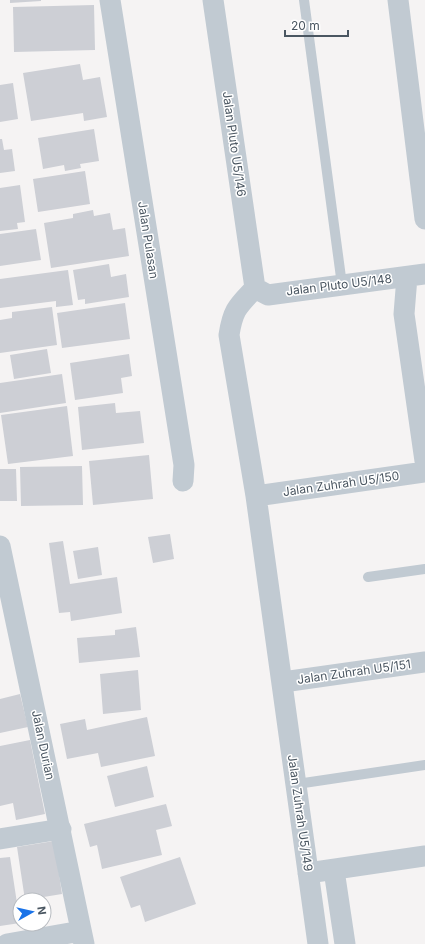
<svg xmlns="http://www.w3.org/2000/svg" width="425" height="944" font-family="Inter,sans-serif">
<rect width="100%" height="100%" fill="#f5f3f3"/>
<path fill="#cdcfd5" d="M10,0H41V1L10,3Z
M94,5L95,50L14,52L13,7Z
M80,64L83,80L100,77L107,117L84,121L83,113L31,121L23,73Z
M13,83L18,119L0,122V85Z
M94,129L99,161L80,164L81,168L65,171L64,165L43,169L38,138Z
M0,139H2L4,150L12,149L15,171L0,173Z
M85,171L90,204L38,212L33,179Z
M20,185L25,222L17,223L18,229L0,231V188Z
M93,210L94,216L110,213L113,230L125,228L129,256L51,268L44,223L73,218V214Z
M36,229L41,260L0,266V234Z
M109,264L111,277L126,274L129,297L85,304V299L78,300L73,270Z
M68,270L73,305L56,307V301L0,308V279Z
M125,303L130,339L62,348L57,313Z
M52,307L57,345L0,353V320L12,318V312Z
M47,349L51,373L14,379L10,355Z
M129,354L132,376L121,378L123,393L75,400L70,363Z
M62,374L66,403L0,413V383Z
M115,403L116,413L140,411L144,443L82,450L78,407Z
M67,406L73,456L8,464L1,415Z
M149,455L153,499L93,505L89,461Z
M82,466L83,505L21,506L20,467Z
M0,469H16L17,501H0Z
M170,534L174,559L153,563L148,537Z
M63,541L70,584L117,577L122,613L71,621L70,612L59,613L49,543Z
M98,547L102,575L78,579L73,551Z
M136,627L140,657L79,663L77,638L115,635V630Z
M138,670L141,710L103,714L100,674Z
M20,694L28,727L0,733V699Z
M147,717L155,756L101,767L98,753L67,759L60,724L85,719L87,730Z
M30,740L45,814L16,820L13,803L0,806V746Z
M147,766L154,797L115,807L107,776Z
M166,804L172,826L156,830L162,855L102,869L97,845L90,847L84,824Z
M54,841L62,894L25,900L17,847Z
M10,857L20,923L0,926V858Z
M180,857L196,904L145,922L140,905L131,908L120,877Z"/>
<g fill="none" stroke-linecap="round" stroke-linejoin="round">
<path stroke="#c1cad2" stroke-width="10" d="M304,0L342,285
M368,577L425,569
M297,784L425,765"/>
<path stroke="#c1cad2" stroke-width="21" d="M110,0L184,465L183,481
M213,0L255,288
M398,0L425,219
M407,277L404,314L425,461
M255,288C238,306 233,309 229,335L256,496L318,944
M255,288L268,295L425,274
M256,496L425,472
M0,546L84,944
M283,682L425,662
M0,839L61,829
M334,870L345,944
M308,873L425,856
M7,944L81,931"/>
</g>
<g text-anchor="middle" stroke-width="3" stroke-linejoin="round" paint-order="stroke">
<g font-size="12" fill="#4a5661" stroke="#fff">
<text transform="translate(234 144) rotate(82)" y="4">Jalan Pluto U5/146</text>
<text transform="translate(148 240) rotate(81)" y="4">Jalan Pulasan</text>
<text transform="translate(339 285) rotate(-7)" y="4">Jalan Pluto U5/148</text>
<text transform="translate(341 484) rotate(-8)" y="4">Jalan Zuhrah U5/150</text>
<text transform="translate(354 672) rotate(-8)" y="4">Jalan Zuhrah U5/151</text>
<text transform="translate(43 745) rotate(78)" y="4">Jalan Durian</text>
<text transform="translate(300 813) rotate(82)" y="4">Jalan Zuhrah U5/149</text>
</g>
</g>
<g transform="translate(32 912) rotate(82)"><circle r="19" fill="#ffffff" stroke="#b7bbc0"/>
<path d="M0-3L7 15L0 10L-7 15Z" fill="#1a73e8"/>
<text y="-6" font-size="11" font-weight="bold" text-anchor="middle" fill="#4a5661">N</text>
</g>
<path d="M285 30v6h63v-6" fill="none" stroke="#4a5661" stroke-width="2"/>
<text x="291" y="30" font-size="12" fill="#4a5661" stroke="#ffffff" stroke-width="3" paint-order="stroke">20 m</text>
</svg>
